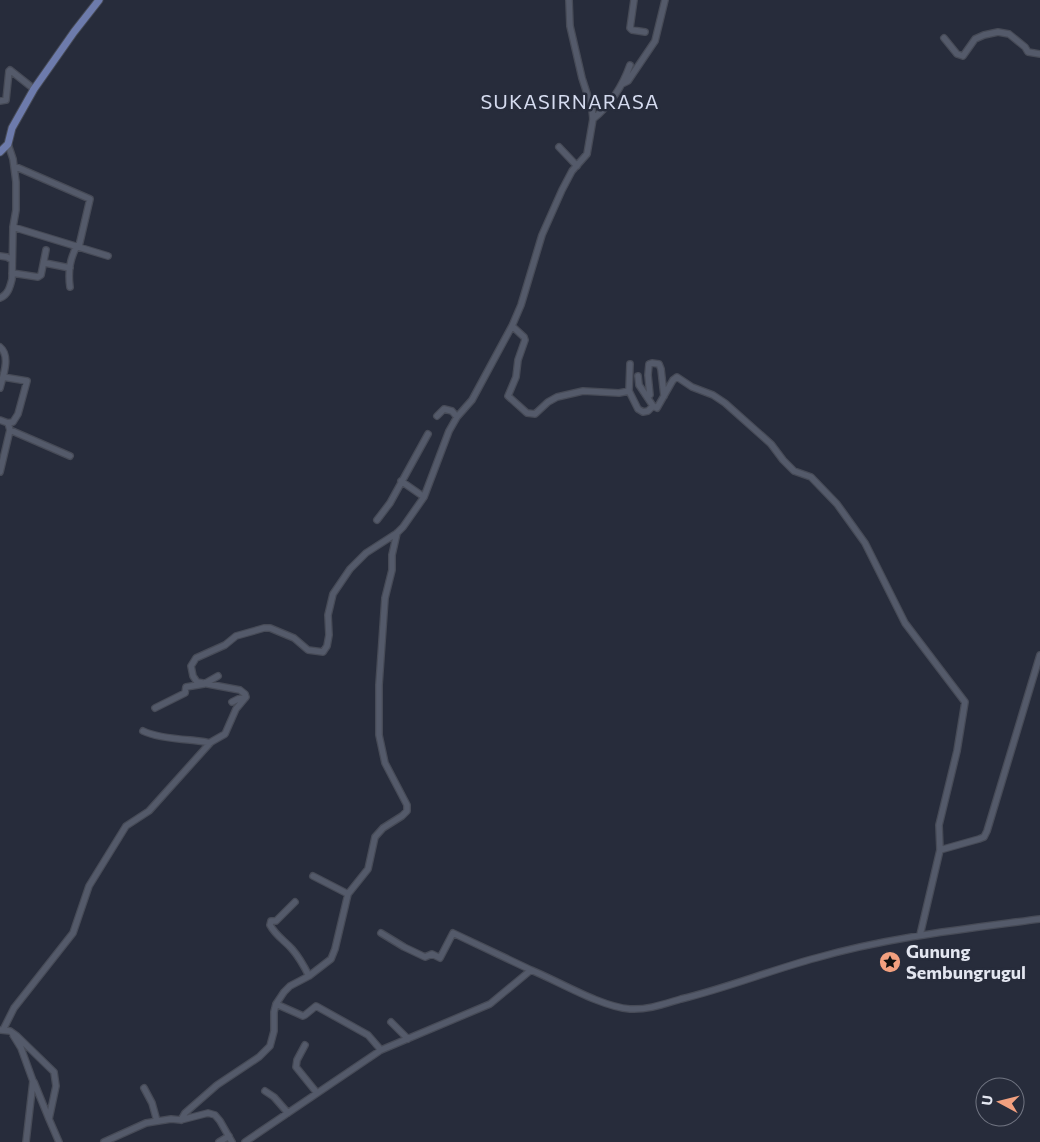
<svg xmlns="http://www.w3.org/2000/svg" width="1040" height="1142" font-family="Commissioner,sans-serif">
<rect width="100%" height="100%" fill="#272c3b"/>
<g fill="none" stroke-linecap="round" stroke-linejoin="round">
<g stroke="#474b57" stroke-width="8">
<path id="minor" d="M634,0L630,28L632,30L645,32
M944,38L957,54L963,56L975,39L984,35L998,32L1009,34L1025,47L1028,52L1040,54
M622,84L628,81L655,41L665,0
M0,101L6,100L9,71L10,70L34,89
M593,119C610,106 623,85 630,65
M559,147L577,166
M14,166L90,199L79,246
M13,227L108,256
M0,256L7,257L12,260
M45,263L70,268
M12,273L38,277L41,275L46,250
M70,287C68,273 70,258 77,246
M0,298C8,295 10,287 12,279L13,227L16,210V182L13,159L8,144
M512,326L524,337L525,340L518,360L516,377L508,396L527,413L535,414L548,402L557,397L583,391L619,393L629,391L638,409L643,412L648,411L653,406L657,408L673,380L677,377L692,387L713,395L725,403L771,444L783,460L794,471L811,477L837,504L865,543L905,623L965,702L957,751L939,825L940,850
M0,347C11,356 3,376 0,388
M638,376L639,385L653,406
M3,377L27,381L18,414L13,422L8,423
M629,391L630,364
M647,397L650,395L648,375L649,364L652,363L659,364L661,369L664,396
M437,416L444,409L452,411L457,417
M0,420L8,423L10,430L0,472
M10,430L70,456
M401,481L424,497
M377,520L390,503L428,434
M232,702L238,699L245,698
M155,708L185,693L186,687L204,684L218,676
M143,731C155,737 177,739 190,740C197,741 203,741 210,743
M313,876L348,894
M295,902L276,921H271L270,925C276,936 284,940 292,949C299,957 304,966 309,976
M381,933L404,947L425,957L432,954L440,958L453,933L531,970
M920,935L940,850L979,839L984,837L987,831L1040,655
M276,1004L303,1016L305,1015L316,1006L368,1035L381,1050
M391,1022L408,1039
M1,1030L10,1031L17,1036L54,1072L56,1086L49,1119L59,1142
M3,1030L14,1008L73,933L89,886L126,826L149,811L211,742L225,734L236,709L246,697L245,694L240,690L197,682L193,676L191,666L196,658L225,645L236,636L264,628H270L294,638L308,650L323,652L327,646L329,635L328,615L333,594L350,569L366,553L397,533L403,527L424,497L449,431L457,417L472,400L512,326L521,305L542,235L562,190L572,171L587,154L593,119L592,109L582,78L570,26L569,0
M13,1035L21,1048L33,1081L26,1142
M305,1045L297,1060L296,1067L317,1093
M34,1082L49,1119
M144,1088L152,1103L157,1121
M265,1091L274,1097L288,1113
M181,1120L185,1113L217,1085L259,1057L270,1046L274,1031V1012L276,1004L284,992L290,986L309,976L331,959L335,949L348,894L368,869L375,837L383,828L402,816L407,811V805L385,763L379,735V685L385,598L392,570V555L397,533
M104,1142L146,1123L171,1119L181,1120L208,1113L215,1115L220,1121L232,1142
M219,1142L229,1136
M245,1142L381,1050L490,1004L531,970C558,981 601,1007 630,1009C648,1010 664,1004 681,999C727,988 771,970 816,958C889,937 965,929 1040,919"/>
</g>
<g stroke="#474b57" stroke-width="9">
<path id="major" d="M0,152L8,144L12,128L34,89L74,32L99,0"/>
</g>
<use href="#minor" stroke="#545a6a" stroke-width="5.5"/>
<use href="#major" stroke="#6d7bac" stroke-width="7"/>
</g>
<defs>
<g id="sight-disc" transform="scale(1.125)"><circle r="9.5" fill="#f2a07f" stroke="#272c3b"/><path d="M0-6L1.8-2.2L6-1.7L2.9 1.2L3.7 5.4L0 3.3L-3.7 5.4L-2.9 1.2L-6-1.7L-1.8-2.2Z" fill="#111"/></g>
</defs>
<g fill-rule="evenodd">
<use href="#sight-disc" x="890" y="962"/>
</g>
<g text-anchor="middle" stroke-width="5" stroke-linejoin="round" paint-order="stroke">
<g font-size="18" font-weight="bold" fill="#e3e6f0" stroke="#272c3b" text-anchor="start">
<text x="906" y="958">Gunung<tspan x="906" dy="21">Sembungrugul</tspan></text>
</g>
<g font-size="20" letter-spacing="1" fill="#d5dbef" stroke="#272c3b">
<text x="570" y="109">SUKASIRNARASA</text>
</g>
</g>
<g transform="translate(1000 1102) rotate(277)"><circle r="24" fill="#272c3b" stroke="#727683"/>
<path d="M0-4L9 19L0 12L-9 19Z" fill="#f2a07f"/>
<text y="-8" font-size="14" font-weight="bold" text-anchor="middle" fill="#e3e6f0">U</text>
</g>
</svg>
